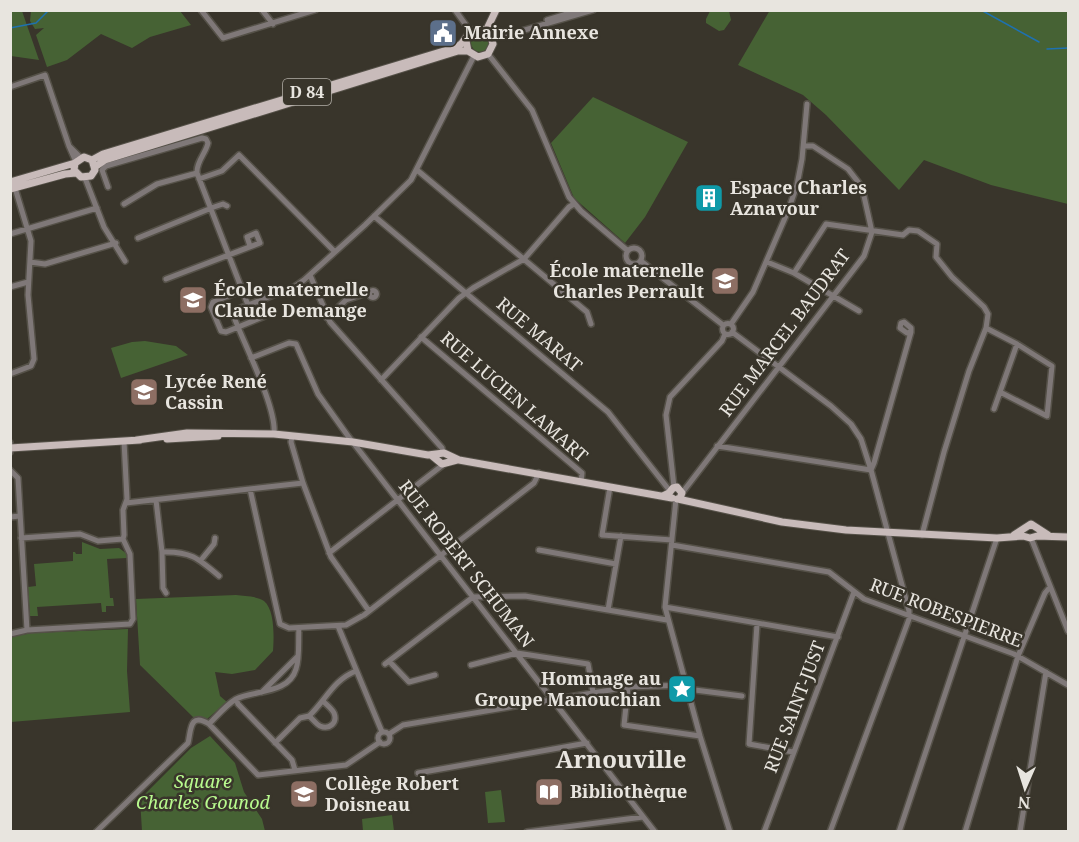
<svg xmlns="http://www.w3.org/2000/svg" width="1079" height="842" font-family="'Noto Serif',serif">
<rect width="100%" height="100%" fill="#39352b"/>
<path fill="#466234" d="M11,10L22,11L39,60L11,56Z
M770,10L1068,11V204L991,185L924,160L899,190L826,115L803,95L738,65Z
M180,11L191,25L150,37L132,48L101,34L67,60L47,67L36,35L44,28L35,29L30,21L31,11Z
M710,11H729L731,20L724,30L719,31L706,23V19Z
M471 43a9 9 0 1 1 18 0a9 9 0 1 1-18 0Z
M593,97L688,142L645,217L625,243L574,198L551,143Z
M145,341L176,346L188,355L121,378L111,348L132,342Z
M82,542L100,549L119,548L127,554V558L107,559L110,598H113L114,606H106V612H102L101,603L37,607L38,616H30L28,587L36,586L34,564L73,561V552H75L76,554H82Z
M236,595C244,596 257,596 264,601C275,610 274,638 273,651L255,670L232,674L215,672L220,696L227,702L207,719L193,717L140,665L136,599Z
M128,629L127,671L130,712L11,722V637L32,633Z
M210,736L235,763L244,792L262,819L265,831H142L140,799L191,748Z
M501,790L505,822L488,823L485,792Z
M392,815L394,831H363L362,819Z"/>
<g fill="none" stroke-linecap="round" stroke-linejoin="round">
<path stroke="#1e71b0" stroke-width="1.5" d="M981,10L1039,42
M10,28L36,23L49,10
M1047,49L1068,48"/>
<g stroke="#555148" stroke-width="8">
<path id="minor" d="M201,10L223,38L315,10
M262,10L273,24
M455,10L471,32
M547,20L580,10
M501,37L593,10
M488,54L532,110L569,197L581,211L628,251
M10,87L45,75L69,146
M76,162L69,146L81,158
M417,170L587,312L591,324
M85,178L104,227L125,261
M199,179L222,171L239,155L335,252
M108,187L102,170L106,166L202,138L206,139L208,143C206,153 196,162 197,173L248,305L236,310L234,317C244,344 277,408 274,434
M124,204L157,184L197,173
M374,216L608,412L670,491
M10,234L97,208
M138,238L214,207L223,204L227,206
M626 256a8 8 0 1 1 16 0a8 8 0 1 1-16 0Z
M641,261L723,325
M30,262L45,264L116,243
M767,262L794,273L859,311
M794,273L826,224L903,235L909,230L918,231L937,244L936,257L952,277L984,307L988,314L986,328L969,371L944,452L922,535
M310,275L330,322L442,448L443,453
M166,279L260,243L256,233L247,237L250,246
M10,287L28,282
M243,290L213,302L211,307L221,331L226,332L265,316L259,301
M369.5 294a3.5 3.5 0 1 1 7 0a3.5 3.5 0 1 1-7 0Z
M248,305L294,287L304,280L365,225L411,180L474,56
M327,318L346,300L370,292
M722.5 329a5.5 5.5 0 1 1 11 0a5.5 5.5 0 1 1-11 0Z
M731,324L753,292L788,211L797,185L802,159L807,104
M986,328L1017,344L1052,366L1047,416L1000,392
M732,332L831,406L851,424L861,439L871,470L909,611V619L830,832
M421,337L582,473L581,482
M251,358L289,343L296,344L318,394L348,436L655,832
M10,374L31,366L34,359L28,295L31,241L15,188
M381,380L459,298L473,288L524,259L569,207L574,204
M994,409L1017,344
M292,436L291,442L303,483L331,557L369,611
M10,443V452
M717,446L871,470L874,463L911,332V328L904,322L901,323L900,328L907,333L911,332
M10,470L18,478L27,630
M610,487L602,535L672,540
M674,487L666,415L670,397L722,341L725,334
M250,489L280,624L289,628L346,625L362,616
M682,493L864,256L872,232L862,187L848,169L813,146H804
M676,499L665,607L700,736L730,832
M156,500L162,552L163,588L166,593
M126,503L303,483
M10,517L20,516
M21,538L80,534L98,541L123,539
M1031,538L1068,631
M123,539L124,535L123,510L127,499L124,441
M672,545L829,572L864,599L1014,654L1068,685
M539,550L616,564
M162,552C190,551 198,558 219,576
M329,553L444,464
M201,560L214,544L215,538
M665,607L838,637
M608,610L621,536
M364,615L534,483L539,473
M757,624L749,744L793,752
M338,626L382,732
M10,634L27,630L130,624L133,619L130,554L123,539
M389,661L409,682L435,675
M385,664L473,597L525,596L667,620
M471,665L517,653L588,664L593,692
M628,687L624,725L700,736
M687,689L742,696
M262,692L297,657
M236,699L238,704L292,760L295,770
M309,716C326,700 333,680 356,671
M309,716C313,719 316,724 320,726C329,730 338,723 334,713C332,709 327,705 324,702
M209,724C217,716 226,705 236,699C254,690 289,694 296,669C300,657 298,641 299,628
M378 738a6 6 0 1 1 12 0a6 6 0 1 1-12 0Z
M389,734L403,725L628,687L686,685
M275,743L300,718L309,716
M418,773L587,743
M96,832L188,743C191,732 189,711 209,724L258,775L346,765L380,742
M527,832L643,817
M764,832L854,592
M899,832L997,538
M965,832L1018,656L1045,593L1050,587
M1020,832L1046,672"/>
</g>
<g stroke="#555148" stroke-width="9">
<path id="major" d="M486,31L496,10
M92,160L103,154L457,47C466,42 464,37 471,32C481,24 491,33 493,44L488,54L478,57L468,51L466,41
M95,167L105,160L458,51H468
M10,182L75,163L84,157L92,160L95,170L91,176L81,177L74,170L75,163
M10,189L65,174L76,173
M167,439L218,436
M137,440L187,433L274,434L353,442L428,455L444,453L459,460L672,498
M10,448L140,440
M431,455L442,464L457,460
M663,496L669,493L673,488L677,487L682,493L680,498L677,499
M678,499L782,522L846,530L997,538L1023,536L1030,538L1037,536L1068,537
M1014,535L1031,524L1048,535"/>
</g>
<use href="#minor" stroke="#7f7878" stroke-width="5"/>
<use href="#major" stroke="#c8bbba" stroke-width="7"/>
</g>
<defs>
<g id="civic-square" transform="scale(1.5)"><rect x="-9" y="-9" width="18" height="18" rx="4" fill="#5c6f8a" stroke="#39352b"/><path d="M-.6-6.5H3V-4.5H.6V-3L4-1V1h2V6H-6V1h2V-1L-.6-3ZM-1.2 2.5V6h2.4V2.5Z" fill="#fff"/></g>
<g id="building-square" transform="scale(1.5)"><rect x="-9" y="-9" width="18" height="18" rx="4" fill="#0f9aa8" stroke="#39352b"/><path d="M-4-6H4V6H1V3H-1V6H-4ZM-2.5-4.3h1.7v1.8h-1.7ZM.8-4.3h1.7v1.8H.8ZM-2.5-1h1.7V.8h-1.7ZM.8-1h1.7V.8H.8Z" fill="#fff"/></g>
<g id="school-square" transform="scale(1.5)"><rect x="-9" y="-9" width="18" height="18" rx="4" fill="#8d6e63" stroke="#39352b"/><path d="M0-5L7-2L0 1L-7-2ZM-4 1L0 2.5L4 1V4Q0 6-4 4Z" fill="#fff"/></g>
<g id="sight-square" transform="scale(1.5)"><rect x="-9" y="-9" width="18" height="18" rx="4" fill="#0f9aa8" stroke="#39352b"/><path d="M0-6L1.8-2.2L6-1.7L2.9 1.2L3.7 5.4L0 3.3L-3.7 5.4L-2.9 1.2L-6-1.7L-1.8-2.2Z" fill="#fff"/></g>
<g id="library-square" transform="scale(1.5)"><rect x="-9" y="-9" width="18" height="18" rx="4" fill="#8d6e63" stroke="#39352b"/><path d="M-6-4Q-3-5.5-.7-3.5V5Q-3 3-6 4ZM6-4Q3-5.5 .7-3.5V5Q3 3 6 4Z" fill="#fff"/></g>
</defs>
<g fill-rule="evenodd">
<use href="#civic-square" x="443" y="33"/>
<use href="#building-square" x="709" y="198"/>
<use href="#school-square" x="725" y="281"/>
<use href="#school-square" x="193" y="300"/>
<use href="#school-square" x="144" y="392"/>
<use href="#sight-square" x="682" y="689"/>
<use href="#library-square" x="549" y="792"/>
<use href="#school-square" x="304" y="794"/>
</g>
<g text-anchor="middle" stroke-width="5" stroke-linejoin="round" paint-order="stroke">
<rect fill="#39352b" stroke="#b4b0a9" stroke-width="1.5" x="283" y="79" width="48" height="26" rx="4.5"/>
<g font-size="16" font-weight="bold" fill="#e8e5df">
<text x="307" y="98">D 84</text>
</g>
<g font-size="18" font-weight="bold" fill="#e8e5df" stroke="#39352b" text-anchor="start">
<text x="464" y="39">Mairie Annexe</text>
<text x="730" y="194">Espace Charles<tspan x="730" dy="21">Aznavour</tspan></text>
<text x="704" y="277" text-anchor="end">École maternelle<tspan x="704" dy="21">Charles Perrault</tspan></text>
<text x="214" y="296">École maternelle<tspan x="214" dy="21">Claude Demange</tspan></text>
<text x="165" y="388">Lycée René<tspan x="165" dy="21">Cassin</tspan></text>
<text x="661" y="685" text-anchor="end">Hommage au<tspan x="661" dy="21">Groupe Manouchian</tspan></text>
<text x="325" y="790">Collège Robert<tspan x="325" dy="21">Doisneau</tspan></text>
<text x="570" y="798">Bibliothèque</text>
</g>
<g font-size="18" fill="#e8e5df" stroke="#39352b">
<text transform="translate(785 333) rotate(-53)" y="6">RUE MARCEL BAUDRAT</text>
<text transform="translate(539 335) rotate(40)" y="6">RUE MARAT</text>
<text transform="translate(514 397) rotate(41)" y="6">RUE LUCIEN LAMART</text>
<text transform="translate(466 564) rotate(52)" y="6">RUE ROBERT SCHUMAN</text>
<text transform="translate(946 613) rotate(21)" y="6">RUE ROBESPIERRE</text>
<text transform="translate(795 707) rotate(-69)" y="6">RUE SAINT-JUST</text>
</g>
<g font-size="18" font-style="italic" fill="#b8fa8e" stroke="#39352b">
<text x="203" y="788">Square<tspan x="203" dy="21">Charles Gounod</tspan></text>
</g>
<g font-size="24" font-weight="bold" fill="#e8e5df" stroke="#39352b">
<text x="621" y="768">Arnouville</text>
</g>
</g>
<rect width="1079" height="842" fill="none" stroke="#e8e5df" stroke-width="24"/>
<g transform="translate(1025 788) rotate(183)" stroke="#39352b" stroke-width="4.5" paint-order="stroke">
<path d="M0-4.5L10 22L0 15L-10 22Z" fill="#e8e5df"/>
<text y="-9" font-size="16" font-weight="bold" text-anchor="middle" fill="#e8e5df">N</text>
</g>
</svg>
